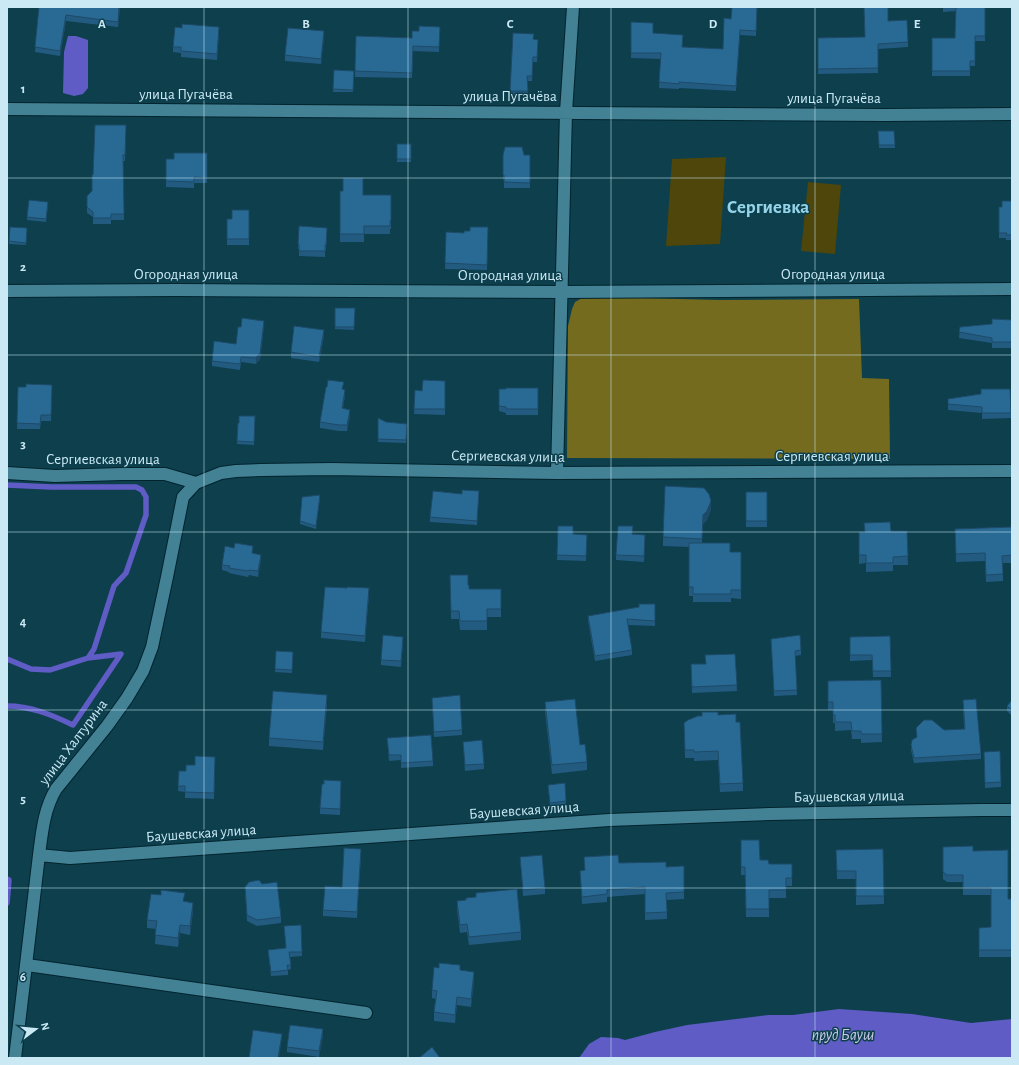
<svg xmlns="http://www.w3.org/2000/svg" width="1019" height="1065" font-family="'Alegreya Sans',sans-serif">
<rect width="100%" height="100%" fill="#0d3f4d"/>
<path fill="#4e460b" d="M726,157L720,244L666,246L672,159Z
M808,182L841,185L835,254L801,251Z"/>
<path fill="#756b1f" d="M584,297H598L719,300L859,299L862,378L889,379L890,459L567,458L568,326L572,309L575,302Z"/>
<path fill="#605cc5" d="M68,36H76L88,40V88L83,94L74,96L63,93L64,52Z
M839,1009L912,1014L971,1023L1012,1019V1058H579L589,1044L601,1037L618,1038L625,1040L655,1032L687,1025L769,1015H793Z"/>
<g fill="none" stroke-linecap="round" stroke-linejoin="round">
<path stroke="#605cc5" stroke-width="5.5" d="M7,485L51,487H136L142,490L146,497V515L126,573L114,586L94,649L88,658L50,670L31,669L7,659
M7,706C31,706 52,715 73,725L121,654L88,658
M7,879L9,880L7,903"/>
<g stroke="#02242e" stroke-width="14">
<path id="minor" d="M7,109L885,115L1012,114
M7,291L176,290L561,292L1012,289
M7,473L55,476L121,474H165L196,483L221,473L236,471L261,470L331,469L557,473L1012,471
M557,473L566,112L573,7
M39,855L70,858L609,820L770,814L981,810H1012
M27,965L366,1013
M15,1058L39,855C42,832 44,809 56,789L107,726L127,698L143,671L152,647L167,577L183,497L196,483"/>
</g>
<use href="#minor" stroke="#438195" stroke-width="12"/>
</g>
<path fill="#235b80" d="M39,7H120L118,27L66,21L60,56L35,52Z
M757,7L756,36L740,35L736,91L679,88V89L659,88L661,59L631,58V22L653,33L683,40L682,47L723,49L731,19Z
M943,7H985V41H975V66H970V76H932V38H955L956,11L943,12Z
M888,21L908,42V47L878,49V73L818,74V38L865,37Z
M440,27L439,52L413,51L412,78L355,77L356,36L412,38L419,31Z
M219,33L217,60L181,57V53L173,52V47Z
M324,37L321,64L285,61V55Z
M533,39L538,40L537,62H533L532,81H527L528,96H510V91Z
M334,70L354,71L353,92H333Z
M126,125L125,161H123L124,220H111V224H93V217L87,213V196L92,191L93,175Z
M878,131H894L895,148H879Z
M397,144H411V162H397Z
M207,153V183H194V188L166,187V159H174Z
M503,155H530V188H504V180H503Z
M340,191L363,195H391V229H390V234H364V242H340Z
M1012,201V240H1006V238H999V207H1002Z
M48,204L46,222L27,220V217Z
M249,210V245H227V219H232Z
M488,227L487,270L445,269L446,232L464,233Z
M327,228L326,251H325V257L299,256V249H298V244Z
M27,231L26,245L9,244V241Z
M335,308H355L354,330L335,329Z
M1012,320V348H992V343L959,338L960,327L992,324Z
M264,326L260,360L258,361L256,364L241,362L240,370L212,366V361L236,344L241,327Z
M324,336L319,362L291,358V352Z
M445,381V415L414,414L415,390L422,391Z
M52,385L51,421H41L40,429H17L18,387H26Z
M344,388L343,389L345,395L343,409L350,416L347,431H339L320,428V422Z
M538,388V415H506V413L499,411V389Z
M1010,389L1011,418L982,419V413L948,410V399Z
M255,416L254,445L237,444L238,423H239Z
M378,418L386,422L407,424L406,443L378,442Z
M746,492H767V527H746Z
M479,495L477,525L430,522V517Z
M320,498L316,529L300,524V521Z
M711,510L707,520L703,524L702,543L730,552H741V599L731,598V602H693V596H689V547L663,546V537Z
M558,526L573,534L587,535L586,561L557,560Z
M1012,527V563H1003V581L986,582L985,561L956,562L955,529Z
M907,531L908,565H893V571L866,572V563L859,564V532Z
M633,534L645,541L644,562L616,560V555Z
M234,548L253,553L261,560L258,577L249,575L248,577L229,573V572L222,570V565Z
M450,575L468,585L469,589H501V617H487V630H460L459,619H451Z
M347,588L369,594L365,642L321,638V632Z
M655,604V626L628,625L632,650V655L595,661L588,621V616Z
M890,636L891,677H873L872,660L850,661V637Z
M771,639L801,650V655L795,656L797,695L774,696Z
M403,643L401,667L381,665V660Z
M276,651L293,652L292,673L275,672Z
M735,654L737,691L692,693L691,664H705Z
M881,680L882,742L861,743V739H852L851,730L835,731V723H833V710H828V681Z
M432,698L462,730V735L434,737Z
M963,700L981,754V759L914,763L911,750V745L944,730L964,729Z
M1012,700V716L1007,711V706Z
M545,702L580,745L587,762V770L552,774L545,711Z
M327,704L323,750L269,746V738Z
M718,715L736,722L743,783V791L720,792L718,760L694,761V758H685L684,723Z
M387,738L433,761V766L401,768V760L389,761Z
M463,742L484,764V769L465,771Z
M215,757L214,799L185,798V792L178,791L179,771H186L195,765Z
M984,758L1001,782V787L985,788Z
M548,785L566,801V804L550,806Z
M341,787L340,815L320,814V808Z
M741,840L760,860L769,864L792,878V886H786V898H769V917H746L745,875H741Z
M943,847L973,851L1008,899H1012V957H979V928L991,927V895H963V882H947L943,879Z
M883,849L884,904L856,905V879H837L836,850Z
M361,855L357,918L323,916V910L342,887Z
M520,857L545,888V894L523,896Z
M584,857L619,863L666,867L684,866V899L667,900V919L645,920V894L607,897V902L582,904L580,871H585Z
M245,887L281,917V923L257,926L247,921Z
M476,893L521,932V940L469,945L467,932L460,933L457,909V901L466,900L476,897Z
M185,902L193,911L190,935L180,933L178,947L155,944L156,929L147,928V920Z
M301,925L302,956L290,957L291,969L288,970V975L271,976L268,950L286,948L284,926Z
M460,970L474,980L471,1007L457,1005L455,1023L434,1021V1012L436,999L432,998V990Z
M323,1035L319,1057L287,1052V1047Z"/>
<path fill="#1d4a68" d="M119,7H120L118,27V22Z
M66,15V21L60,56V51Z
M324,31V37L321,64V59Z
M264,321V326L260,360L258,361L256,364V358Z
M324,330V336L319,362V357Z
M345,390V395L342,414V408Z
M350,410V416L347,431V425Z
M711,501V510L707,520L703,524L702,547L703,515Z
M261,555V560L258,577V571Z
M369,588V594L365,642V636Z
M327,695V704L323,750V742Z
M193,903V911L190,935V926Z
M180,925V933L178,947V938Z
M474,972V980L471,1007V999Z
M457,997V1005L455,1023V1015Z
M323,1029V1035L319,1057V1051Z
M282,1034V1039L279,1058H278Z"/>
<path fill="#296a95" stroke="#1d4a68" d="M39,7H119L118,22L66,15L60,51L35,47Z
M732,7H757L756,31L740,30L736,86L679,82V84L659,82L661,53H631V22L653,23V33L683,35L682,47L723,49L724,18L731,19Z
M864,7H888V21L907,20L908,42L878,44V68L818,69V38L865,37Z
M956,7H985V36H975V61H970V71H932V38H955Z
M182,24L219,27L217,54L181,51V47H173L175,27L182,28Z
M419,26L440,27L439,47L413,46L412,73L355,71L356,36L412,38V31H419Z
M288,28L324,31L321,59L285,55Z
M513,33L534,34L533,39L538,40L537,57H533L532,76H527L528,91H510Z
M334,70L354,71L353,90L333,89Z
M95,125H126L125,155H123L124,214H111V218H93V212L87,207V196L92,191V175H93Z
M878,131H894L895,145H879Z
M397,144H411V159H397Z
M505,147H522L524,155H530V183L504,182V175H503V155Z
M174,153H207V178L194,177V182L166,181V159H174Z
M343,178H363V195H391V220L390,221V226H364V234H340V191H343Z
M29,200L48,202L46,219L27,217Z
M1002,201H1012V235H1006L1007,233H999V207H1002Z
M232,210H249V239H227V219H232Z
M299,226L327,228L326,245H325V251H299V244H298Z
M10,227L27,228L26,243L9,241Z
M470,227H488L487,265L445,263L446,232L464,233V231H470Z
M335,308H355L354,327H335Z
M242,318L264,321L260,354L258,355L256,358L241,357L240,364L212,361L214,341L236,344L238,327H241Z
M992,319L1012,320V342H992V338L959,332L960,327L992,324Z
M294,326L324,330L319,357L291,352Z
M328,380L344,382L342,389L345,390L342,408L350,410L347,425H339L320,422L326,387H327Z
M423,380L445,381V409H414L415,390L422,391Z
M26,384L52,385L51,415H41L40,424L17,423L18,387H26Z
M506,388H538V409H506V407L499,406V389H506Z
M981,389H1010L1011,413H982V407L948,404V399L981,394Z
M239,416H255L254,442L237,441L238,423H239Z
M378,418L386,422L407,424L406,440L378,439Z
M665,486L704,488L709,494L711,501L707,511L703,515L702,539L663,537Z
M462,490L479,491L477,521L430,517L433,491L462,494Z
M746,492H767V521H746Z
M320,495L316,526L300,521L302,497Z
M890,522L891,531H907L908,556L893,557V563H866V555H859V532H865L864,523Z
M558,526H573V534L587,535L586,556L557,555Z
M618,526H633L632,534L645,535L644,556L616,555Z
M1012,527V555L1002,556L1003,574L986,575L985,553L956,554L955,529Z
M235,543L253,546L252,553L261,555L258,571L249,570L248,571L229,568L230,566L222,565L225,546L234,548Z
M689,543H730V552H741V590H731V594H693V587H689Z
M450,575H468V585H469V589H501V609H487V621H460L459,611H451Z
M325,587L347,588V587L369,588L365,636L321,632Z
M639,604H655V621L627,619L632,650L595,656L588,616L639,607Z
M383,635L403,637L401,661L381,660Z
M800,635L801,650L795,651L797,690L774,691L771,639Z
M890,636L891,671H873L872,655H850V637Z
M276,651L293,652L292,670L275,669Z
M735,654L737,685L692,687L691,664H706L705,655Z
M881,680L882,734H861V731H852L851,722H835V715H833V702H828V681Z
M273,691L327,695L323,742L269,738Z
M460,695L462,730L434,732L432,698Z
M575,699L580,745L585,744L587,762L552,765L545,702Z
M976,699L981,754L914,758L911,745L912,740L917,737L916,728L924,720H932L944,730L965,729L963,700Z
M1012,700V710L1007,706Z
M702,712H718V715L736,714V722H740L743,783L720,784L718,751L694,752V750H685L684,723L688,720L698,716H702Z
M431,735L433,761L401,763V755H389L387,738Z
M482,740L484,764L465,765L463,742Z
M1000,751L1001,782L985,783L984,752Z
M195,756L215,757L214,793L185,792V786H178L179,771H186V765H195Z
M324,780L341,781L340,809L320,808L322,784H324Z
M565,783L566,801L550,803L548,785Z
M741,840H759L760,860H768L769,864H792V878H786V890H769V909H746L745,867H741Z
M973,846V851L1008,850V899H1012V950H979V928L991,927V888H963V875H947L943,872V847Z
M344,848L361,849L357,912L323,910L325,886L342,887Z
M883,849L884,896H856V871H837L836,850Z
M542,855L545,888L523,890L520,857Z
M618,855L619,863L666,862V867L684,866V892L666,893L667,912L645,913V887L607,890V894L582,897L580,871L585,870L584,857Z
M259,880L262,884L277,882L281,917L257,920L247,915L245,887L249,882Z
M517,889L521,932L469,937L467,924L460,925L457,901L466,900V898L476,897V893Z
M161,890L185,893L183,901L193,903L190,926L180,925L178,938L155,935L157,921L147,920L151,894L161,895Z
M301,925L302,952H289L291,965H287L288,970L271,972L268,950L286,948L284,926Z
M439,963L460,965V970L474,972L471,999L457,997L455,1015L434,1012L437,991L432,990L434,967L439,968Z
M290,1025L323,1029L319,1051L287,1047Z
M253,1030L282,1034L278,1058H249Z
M432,1047L440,1058H419Z"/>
<path fill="none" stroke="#cae9f4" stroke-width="1" stroke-opacity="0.55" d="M204,7V1058M408,7V1058M611,7V1058M815,7V1058M7,178H1012M7,355H1012M7,532H1012M7,710H1012M7,888H1012"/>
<g text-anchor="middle" stroke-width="3" stroke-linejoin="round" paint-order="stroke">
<g font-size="15" fill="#cae9f4" stroke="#0d3f4d">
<text x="186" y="99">улица Пугачёва</text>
<text x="510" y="101">улица Пугачёва</text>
<text x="834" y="103">улица Пугачёва</text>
<text x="186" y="279">Огородная улица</text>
<text x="833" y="279">Огородная улица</text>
<text x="510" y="280">Огородная улица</text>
<text transform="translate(508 456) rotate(1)" y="5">Сергиевская улица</text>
<text x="832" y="461">Сергиевская улица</text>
<text x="103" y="464">Сергиевская улица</text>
<text transform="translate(73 742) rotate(-53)" y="5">улица Халтурина</text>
<text transform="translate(849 796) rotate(-1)" y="5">Баушевская улица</text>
<text transform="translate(524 810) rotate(-4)" y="5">Баушевская улица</text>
<text transform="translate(201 833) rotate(-4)" y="5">Баушевская улица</text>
</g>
<g font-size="16" font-style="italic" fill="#c9cce7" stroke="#0d3f4d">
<text x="843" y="1040">пруд Бауш</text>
</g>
<g font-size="19" font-weight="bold" fill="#94d3e8" stroke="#0d3f4d">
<text x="768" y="213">Сергиевка</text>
</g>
</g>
<g font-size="13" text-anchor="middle" font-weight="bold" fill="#cae9f4" stroke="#0d3f4d" stroke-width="3" stroke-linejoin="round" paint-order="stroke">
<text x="102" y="28">A</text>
<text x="306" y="28">B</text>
<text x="510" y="28">C</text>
<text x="713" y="28">D</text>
<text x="917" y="28">E</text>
<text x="23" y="93">1</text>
<text x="23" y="271">2</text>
<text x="23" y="448">3</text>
<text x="23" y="626">4</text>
<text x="23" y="803">5</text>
<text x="23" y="981">6</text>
</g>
<rect width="1019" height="1065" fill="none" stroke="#cae9f4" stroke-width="16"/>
<g transform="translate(36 1029) rotate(74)" stroke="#0d3f4d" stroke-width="3" paint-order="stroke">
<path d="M0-3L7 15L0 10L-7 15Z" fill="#cae9f4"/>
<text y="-6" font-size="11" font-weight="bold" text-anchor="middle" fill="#cae9f4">N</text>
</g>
</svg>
